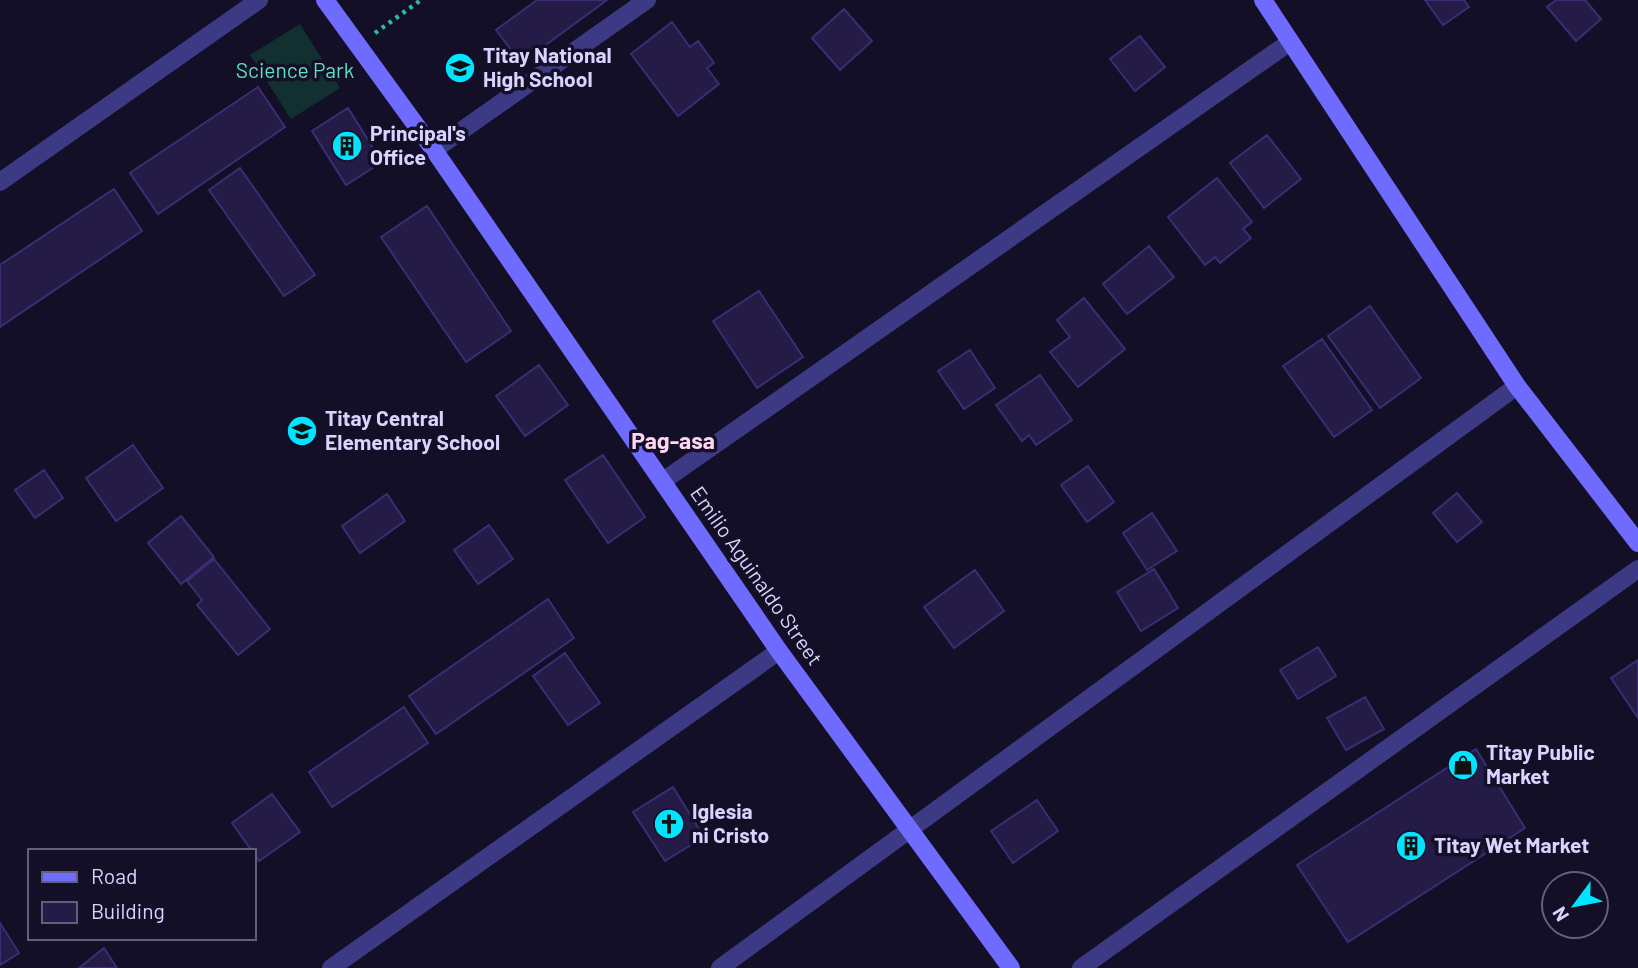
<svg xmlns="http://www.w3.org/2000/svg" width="1638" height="968" font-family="Barlow,sans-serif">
<rect width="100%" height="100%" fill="#130f26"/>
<path fill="#12302f" d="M300,24L340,88L291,119L250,55Z"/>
<path fill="#241b47" stroke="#3b2d73" stroke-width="2" d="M537,0H607L521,63L496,30Z
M1425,0H1464L1469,7L1443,25Z
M1556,0H1585L1601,19L1576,41L1547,7Z
M844,9L872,41L840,70L812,38Z
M672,22L690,47L698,41L714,63L707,68L719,84L678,116L631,54Z
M1140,36L1165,67L1135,91L1110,59Z
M258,87L285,127L158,214L130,173Z
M348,108L382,162L346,185L312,131Z
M1267,135L1301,179L1264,208L1230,163Z
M240,168L315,275L284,296L209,190Z
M1217,178L1252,222L1243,229L1251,238L1220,263L1215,257L1205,265L1168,217Z
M114,189L142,231L0,327V265Z
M427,206L511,331L466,362L381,237Z
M1149,246L1174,277L1127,314L1103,284Z
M759,291L803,357L757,388L713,321Z
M1084,298L1125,349L1078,387L1050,352L1070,337L1057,320Z
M1370,306L1421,378L1380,408L1328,336Z
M1322,339L1372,410L1334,437L1283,366Z
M970,350L995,388L964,409L938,371Z
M539,365L568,405L525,436L496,396Z
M1040,375L1072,420L1036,445L1029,435L1022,441L996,405Z
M133,445L163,488L116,521L86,478Z
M603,455L645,517L608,543L565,480Z
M1088,466L1114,502L1087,522L1061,485Z
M44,470L63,498L35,518L15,490Z
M1457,493L1482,522L1457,542L1433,513Z
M387,494L405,521L360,553L342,526Z
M1152,513L1177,551L1147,570L1123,533Z
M181,516L214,557L181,584L148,543Z
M489,525L513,559L478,584L454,550Z
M214,559L270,629L238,655L197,605L202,600L187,581Z
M1154,569L1178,608L1141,631L1117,592Z
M975,570L1004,611L954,648L924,607Z
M548,599L574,638L436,734L409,696Z
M1318,647L1336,676L1298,699L1280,670Z
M565,653L600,703L568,725L533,676Z
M1638,660V718L1611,678Z
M1365,697L1384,729L1346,750L1327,718Z
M404,707L428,743L332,807L309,772Z
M1476,749L1525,828L1348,942L1297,865Z
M673,787L704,837L665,861L633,812Z
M272,794L300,832L259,861L254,853V851H252L232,823Z
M1037,800L1058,831L1013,863L991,831Z
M0,923L19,953L0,965Z
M104,948L117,968H79Z"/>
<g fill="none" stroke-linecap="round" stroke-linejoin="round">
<path stroke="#2fb8b0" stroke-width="4.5" stroke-dasharray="3.5 5" stroke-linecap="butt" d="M375,33L421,0"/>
<path stroke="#3d3a85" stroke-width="18" d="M434,150L647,0
M0,182L259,0
M663,481L1290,42
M331,968L779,651
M720,968L1517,386
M1081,968L1638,569"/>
<path stroke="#6f6bff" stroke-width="18" d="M325,0L434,150L779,651L1011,968
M1263,0L1517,386L1638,543"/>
</g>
<defs>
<g id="school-disc" transform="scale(1.575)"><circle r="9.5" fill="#00e5ff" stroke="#130f26"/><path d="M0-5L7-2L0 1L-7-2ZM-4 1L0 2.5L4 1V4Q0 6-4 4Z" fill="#111"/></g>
<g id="building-disc" transform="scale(1.575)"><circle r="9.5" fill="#00e5ff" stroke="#130f26"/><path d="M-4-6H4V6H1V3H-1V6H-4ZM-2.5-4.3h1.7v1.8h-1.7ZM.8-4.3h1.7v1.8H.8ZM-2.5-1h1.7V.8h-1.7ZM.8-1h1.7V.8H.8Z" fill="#111"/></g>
<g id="shop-disc" transform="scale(1.575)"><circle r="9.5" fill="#00e5ff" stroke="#130f26"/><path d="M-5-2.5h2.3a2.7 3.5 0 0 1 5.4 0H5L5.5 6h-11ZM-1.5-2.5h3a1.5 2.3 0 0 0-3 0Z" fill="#111"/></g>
<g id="church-disc" transform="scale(1.575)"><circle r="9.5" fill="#00e5ff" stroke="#130f26"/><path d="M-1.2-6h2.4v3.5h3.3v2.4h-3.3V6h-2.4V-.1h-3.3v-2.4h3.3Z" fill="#111"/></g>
</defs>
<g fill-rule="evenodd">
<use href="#school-disc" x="460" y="68"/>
<use href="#building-disc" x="347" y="146"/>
<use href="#school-disc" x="302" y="431"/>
<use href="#shop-disc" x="1463" y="765"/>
<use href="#church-disc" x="669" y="824"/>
<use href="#building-disc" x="1411" y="846"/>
</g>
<g text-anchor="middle" stroke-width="7" stroke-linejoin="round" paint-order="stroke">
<g font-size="21" font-weight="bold" fill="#d9d4ff" stroke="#130f26" text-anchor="start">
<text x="483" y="63">Titay National<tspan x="483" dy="24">High School</tspan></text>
<text x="370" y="141">Principal's<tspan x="370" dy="24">Office</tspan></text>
<text x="325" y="426">Titay Central<tspan x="325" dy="24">Elementary School</tspan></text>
<text x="1486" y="760">Titay Public<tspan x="1486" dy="24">Market</tspan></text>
<text x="692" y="819">Iglesia<tspan x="692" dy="24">ni Cristo</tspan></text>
<text x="1434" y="853">Titay Wet Market</text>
</g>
<g font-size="21" fill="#5fe0c0" stroke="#130f26">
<text x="295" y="78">Science Park</text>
</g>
<g font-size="21" fill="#d9d4ff" stroke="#130f26">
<text transform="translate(756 576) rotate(55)" y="7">Emilio Aguinaldo Street</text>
</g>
<g font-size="23" font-weight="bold" fill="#ffd6f0" stroke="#130f26">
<text x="673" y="449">Pag-asa</text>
</g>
</g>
<rect x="28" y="849" width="228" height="91" fill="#130f26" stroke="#625e7d" stroke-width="2"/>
<rect x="42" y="872" width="35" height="10" fill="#6f6bff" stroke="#625e7d" stroke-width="2"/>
<text x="91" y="884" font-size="21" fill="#d9d4ff">Road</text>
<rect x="42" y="902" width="35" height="21" fill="#241b47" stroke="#625e7d" stroke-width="2"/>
<text x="91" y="919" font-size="21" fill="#d9d4ff">Building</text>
<g transform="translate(1575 905) rotate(238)"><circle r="33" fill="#130f26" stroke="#625e7d" stroke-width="2"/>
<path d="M0-5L12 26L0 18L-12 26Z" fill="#00e5ff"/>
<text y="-10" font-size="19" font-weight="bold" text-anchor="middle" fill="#d9d4ff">N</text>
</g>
</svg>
